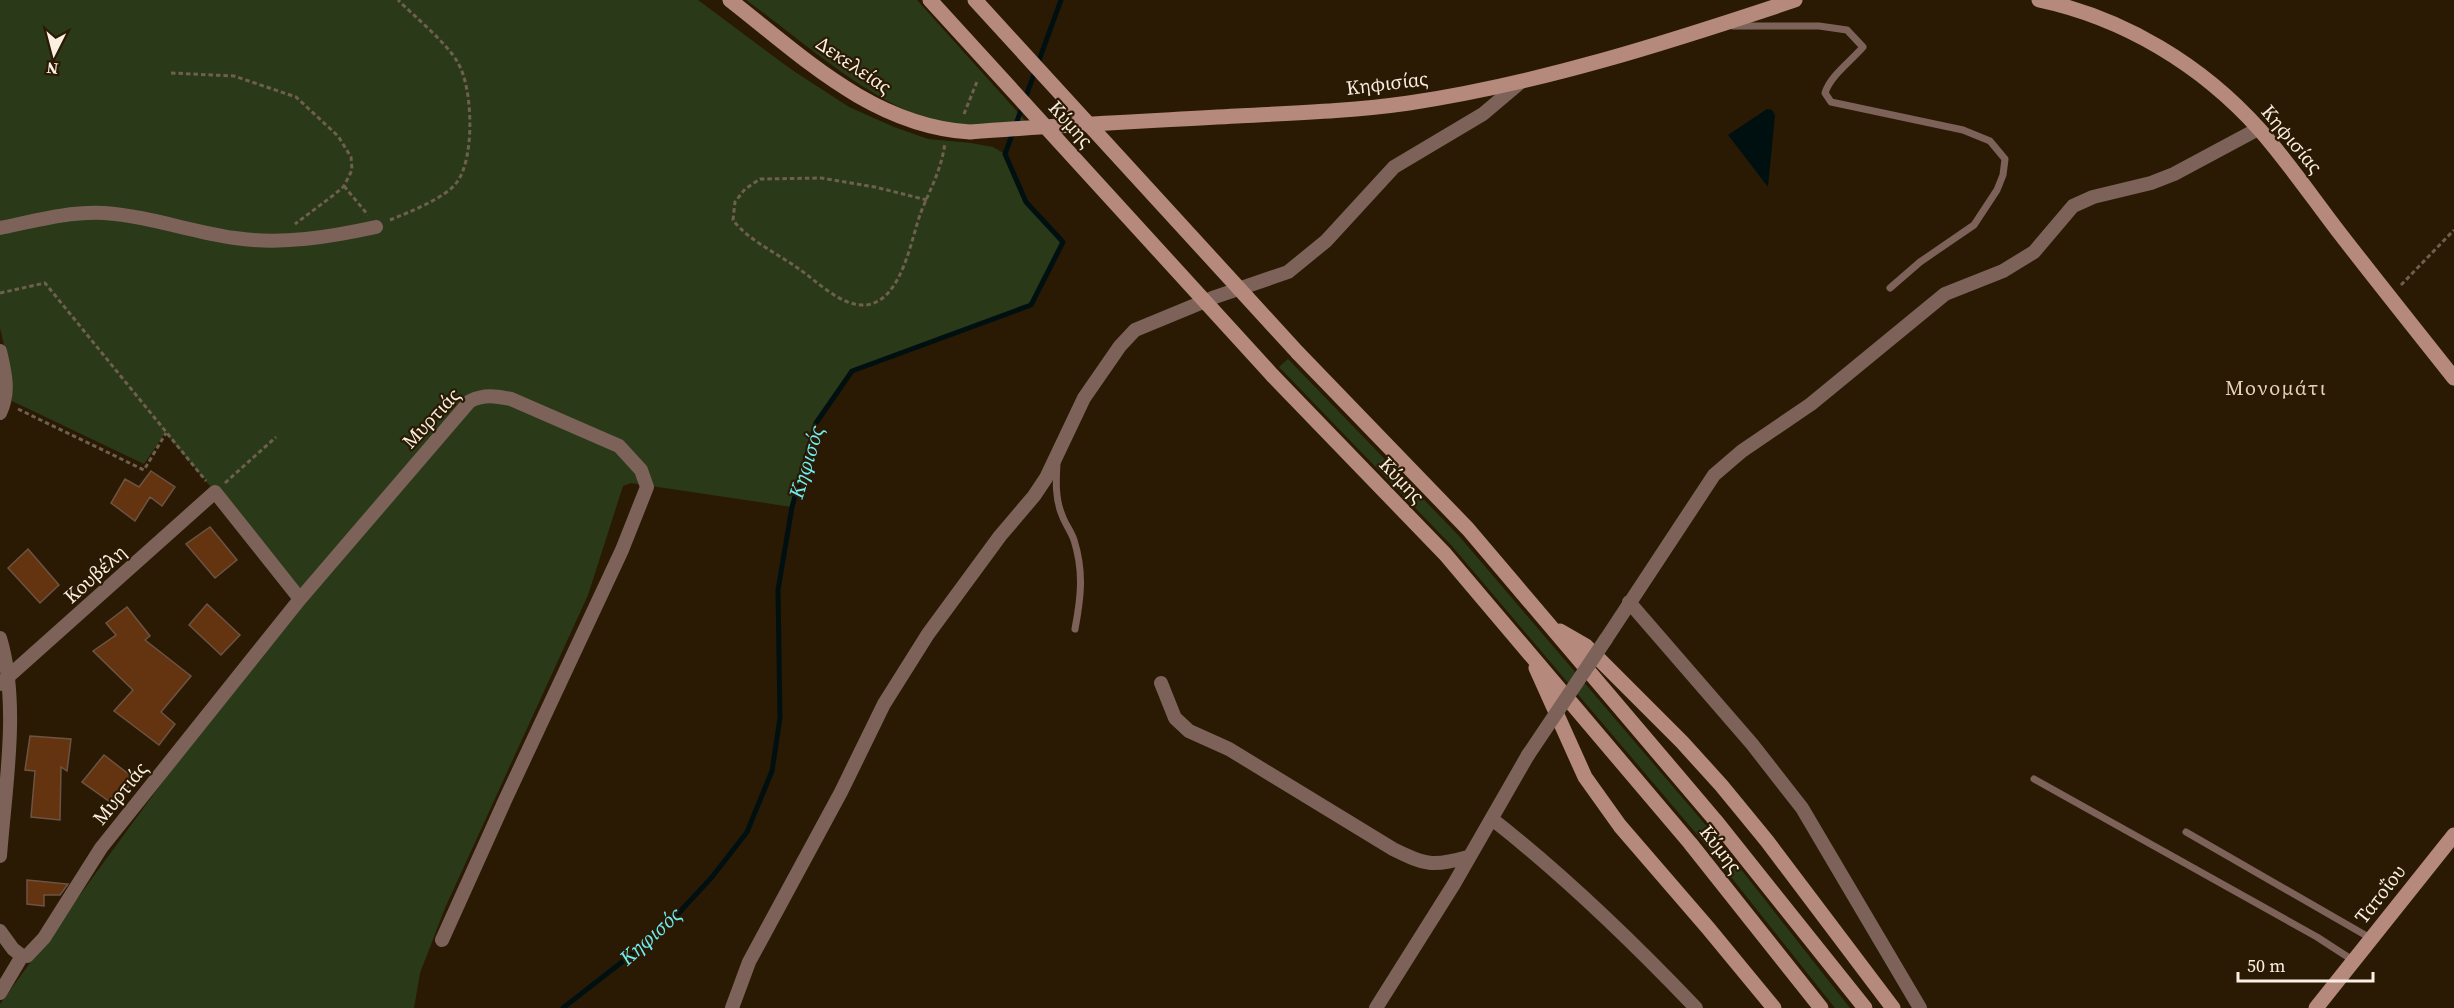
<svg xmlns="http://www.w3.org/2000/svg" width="2454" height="1008" font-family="'Source Serif 4',serif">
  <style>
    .green { fill: #2a3a19 }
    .water { fill: #001011 }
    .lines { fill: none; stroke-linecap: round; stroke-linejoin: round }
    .stream { stroke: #001011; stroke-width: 5 }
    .building { fill: #643410; stroke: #6d5343; stroke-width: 1.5 }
    .path { stroke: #6e604c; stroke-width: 3; stroke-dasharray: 4.5 3; stroke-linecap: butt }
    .lane { stroke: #7d625a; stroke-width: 7 }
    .street { stroke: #7d625a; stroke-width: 14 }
    .secondary { stroke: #b5897c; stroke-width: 15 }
    .street-bridge { stroke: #7d625a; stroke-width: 14 }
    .secondary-bridge { stroke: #b5897c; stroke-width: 15 }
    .labels { text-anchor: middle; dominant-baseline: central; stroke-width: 4.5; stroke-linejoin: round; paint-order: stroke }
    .street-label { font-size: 20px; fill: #faefe1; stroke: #2a1a04 }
    .neighbourhood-label { font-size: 21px; letter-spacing: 1.5px; fill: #e7d1b7; stroke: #2a1a04 }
    .water-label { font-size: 21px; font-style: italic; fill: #6eeff4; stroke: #2a1a04 }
  </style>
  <rect width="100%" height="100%" fill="#2a1a04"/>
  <!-- green -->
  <path class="green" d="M 0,0 L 698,0 L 792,70 L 849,107 L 894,127 L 928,139 L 971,143 L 993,147 L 1005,154 L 1026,202 L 1063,242 L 1031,305 L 852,371 L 816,423 L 792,507 L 631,483 L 623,486 L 588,595 L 445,908 L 420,973 L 414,1008 L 0,1008 L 0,1004 L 301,593 L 165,433 L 144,464 L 12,401 L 11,375 L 0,328 Z
    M 746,0 L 917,0 L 1031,127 L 1024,121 C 1006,123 987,127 969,127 C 893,125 806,43 746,0 Z
    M 1288,359 L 1459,536 L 1710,830 L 1850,1008 L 1835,1008 L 1700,838 L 1451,545 L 1279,367 Z"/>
  <!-- water -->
  <path class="water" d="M 1767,109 L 1772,110 L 1775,115 L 1768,187 L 1728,135 Z"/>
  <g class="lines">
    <!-- stream -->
    <path class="stream" d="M 563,1008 L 663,930 L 712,877 L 747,832 L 772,771 L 780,718 L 778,590 L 792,507 L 816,423 L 852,371 L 1031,305 L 1063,242 L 1026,202 L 1005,154 L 1061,0"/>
  </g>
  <!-- building -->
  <path class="building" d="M 151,471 L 175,487 L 162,506 L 150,497 L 135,521 L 111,503 L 125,479 L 139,487 Z
    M 210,527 L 237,560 L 215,578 L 186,544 Z
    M 28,549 L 59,585 L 40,603 L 8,568 Z
    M 207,604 L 240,635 L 221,655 L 189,625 Z
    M 127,607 L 150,636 L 145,640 L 191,676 L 161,712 L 175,724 L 159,745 L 114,711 L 133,690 L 93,651 L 116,635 L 106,623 Z
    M 30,736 L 71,739 L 67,771 L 61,767 L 60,820 L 31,817 L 35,771 L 25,770 Z
    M 104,755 L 135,779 L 113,804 L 82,782 Z
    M 27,880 L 68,884 L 60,895 L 44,895 L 44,906 L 27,904 Z"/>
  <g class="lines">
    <!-- path -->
    <path class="path" d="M 171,73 L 234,76 L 296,97 L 338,136 L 351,157 L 352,170 L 344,186 L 335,194 L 295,224
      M 964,114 L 978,79
      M 344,186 L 368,215
      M 927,200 L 875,187 L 821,178 L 760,179 L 745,189 L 735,202 L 733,220 C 749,241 777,253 799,269 C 817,281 841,307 866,305 C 902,301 911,239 921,212 C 931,187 941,171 945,143
      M 390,220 C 409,212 446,198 457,182 C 475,158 473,88 458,63 C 448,44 414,16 398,0
      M 2401,285 L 2454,230
      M 0,293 L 45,283 L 206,481
      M 18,409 L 144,470 L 166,433
      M 225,483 L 276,437"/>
    <!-- lane -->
    <path class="lane" d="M 1733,26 L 1819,26 L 1847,30 L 1863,47 C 1851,61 1830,76 1825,93 L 1831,102 L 1963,130 L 1990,141 L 2005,159 L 2003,175 L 1997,190 L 1974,225 L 1920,262 L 1890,288
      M 1057,463 C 1056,480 1055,499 1062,515 C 1065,524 1071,531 1074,540 C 1084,572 1081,597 1075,629
      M 2034,779 L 2317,937 L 2354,961
      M 2186,832 L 2372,939"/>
    <!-- street -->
    <path class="street" d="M 0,228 C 34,221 70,211 104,213 C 149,216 191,232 235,238 C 282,245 330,237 376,227
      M 0,351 C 5,372 10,393 0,413
      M 1629,602 L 1752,744 L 1802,808 L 1920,1008
      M 0,638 C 20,704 5,788 0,856
      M 1606,639 L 1714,475 L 1742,451 L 1811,404 L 1945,294 L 2003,271 L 2034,252 L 2073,206 L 2093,197 L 2151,183 L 2174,174 L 2258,129
      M 1161,683 L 1175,718 L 1189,731 L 1229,749 L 1393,849 C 1425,865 1433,867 1468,857
      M 0,684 L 215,492 L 300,599
      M 1492,819 C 1565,876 1632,941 1696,1008
      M 0,931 L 13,949 L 22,956 L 27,956 L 44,938 L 101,848 L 300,599 L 470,401 C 485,394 495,396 511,399 L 619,446 L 641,470 L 647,487 L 622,550 L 506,798 L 442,940
      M 0,993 L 22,956
      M 732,1008 L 749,962 L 841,792 L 884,704 L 928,634 L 1000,536 L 1034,496 L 1046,478 L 1084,398 L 1120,346 L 1135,330 L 1215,297 L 1288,272 L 1326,241 L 1394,167 L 1483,114 L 1522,81
      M 1376,1008 L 1454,884 L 1528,755"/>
    <!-- secondary -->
    <path class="secondary" d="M 730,0 C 803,57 873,126 970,132 C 1059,125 1148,121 1237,116 C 1295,113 1353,111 1409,103 C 1542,83 1669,42 1795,0
      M 2039,0 C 2124,18 2202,65 2260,130 C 2288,162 2312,197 2338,231 C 2376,280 2415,329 2454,378
      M 1298,353 L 1468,529 L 1715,820 L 1865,1008
      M 1273,376 L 1445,554 L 1690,843 L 1821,1008
      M 1560,631 L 1586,646 L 1682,742 L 1721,785 L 1767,841 L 1893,1008
      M 1536,668 L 1585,777 L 1620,826 L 1708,928 L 1774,1008
      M 2316,1008 L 2454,835"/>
    <!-- street-bridge -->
    <path class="street-bridge" d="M 1528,755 L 1606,639"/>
    <!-- secondary-bridge -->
    <path class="secondary-bridge" d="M 930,0 L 1273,376
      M 975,0 L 1298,353"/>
  </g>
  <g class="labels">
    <!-- street labels -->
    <g class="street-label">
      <text transform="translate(854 65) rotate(34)">Δεκελείας</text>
      <text transform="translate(1387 83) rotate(-7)">Κηφισίας</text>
      <text transform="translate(1071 124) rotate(48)">Κύμης</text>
      <text transform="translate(2292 139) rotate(50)">Κηφισίας</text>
      <text transform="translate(431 418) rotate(-47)">Μυρτιάς</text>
      <text transform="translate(1402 480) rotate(46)">Κύμης</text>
      <text transform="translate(95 574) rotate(-42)">Κουβέλη</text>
      <text transform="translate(120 793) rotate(-51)">Μυρτιάς</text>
      <text transform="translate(1721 849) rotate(52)">Κύμης</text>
      <text transform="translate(2380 894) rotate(-52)">Τατοΐου</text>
    </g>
    <!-- neighbourhood labels -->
    <g class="neighbourhood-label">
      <text x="2276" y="387">Μονομάτι</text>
    </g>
    <!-- water labels -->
    <g class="water-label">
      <text transform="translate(806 462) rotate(-73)">Κηφισός</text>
      <text transform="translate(650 936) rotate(-42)">Κηφισός</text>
    </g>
  </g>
  <!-- north arrow -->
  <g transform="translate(54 54) rotate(186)" stroke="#2a1a04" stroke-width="4.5" paint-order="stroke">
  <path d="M0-4.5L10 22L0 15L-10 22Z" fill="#faefe1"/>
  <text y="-9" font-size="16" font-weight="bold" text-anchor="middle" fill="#faefe1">N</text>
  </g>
  <!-- scale -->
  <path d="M2238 972v9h135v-9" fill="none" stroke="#faefe1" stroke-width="3"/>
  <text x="2247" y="972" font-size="18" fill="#faefe1" stroke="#2a1a04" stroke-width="4.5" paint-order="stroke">50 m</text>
</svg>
